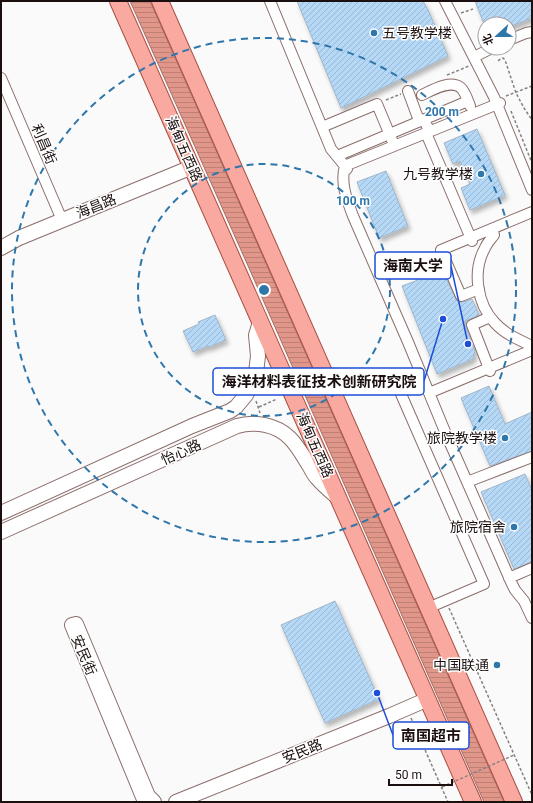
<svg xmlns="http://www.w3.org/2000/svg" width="533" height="803" font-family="Roboto,'Noto Sans SC',sans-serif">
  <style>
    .water { fill: url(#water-rules); stroke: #a66e65 }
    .building { fill: url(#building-hatch); stroke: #9fb5c8; filter: url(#shadow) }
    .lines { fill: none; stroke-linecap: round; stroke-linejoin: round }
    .street-casing { stroke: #8b6e6a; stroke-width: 12 }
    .secondary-casing { stroke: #8b6e6a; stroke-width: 16 }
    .primary-casing { stroke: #a94e43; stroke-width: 18 }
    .path { stroke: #878181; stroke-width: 1.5; stroke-dasharray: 3 2; stroke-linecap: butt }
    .street { stroke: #fff; stroke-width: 10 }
    .secondary { stroke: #fff; stroke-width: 14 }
    .primary { stroke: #f9a99f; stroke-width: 16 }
    .path-bridge { stroke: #878181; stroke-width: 1.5; stroke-dasharray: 3 2; stroke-linecap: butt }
    .ring { fill: none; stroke: #2f76aa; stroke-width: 2; stroke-dasharray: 7 5 }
    .poi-dot { fill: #2f76aa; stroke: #fff; stroke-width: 1.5 }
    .labels { text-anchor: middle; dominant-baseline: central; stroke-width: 3; stroke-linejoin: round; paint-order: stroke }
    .poi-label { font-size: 14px; fill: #1b100f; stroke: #fff; text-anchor: end }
    .street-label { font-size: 14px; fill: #1b100f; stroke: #fff }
    .centre { fill: #2f76aa; stroke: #fff; stroke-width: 2 }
    .ring-label { font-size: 12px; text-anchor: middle; font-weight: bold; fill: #2f76aa; stroke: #fff; stroke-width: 3; stroke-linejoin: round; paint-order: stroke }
    .leader { fill: none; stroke: #1d4ed8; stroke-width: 1.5 }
    .callout-dot { fill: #1d4ed8; stroke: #fff; stroke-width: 1.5 }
    .callout { fill: #fff; stroke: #1d4ed8; stroke-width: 1.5 }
    .callout-label { font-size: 15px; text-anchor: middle; font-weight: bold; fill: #1b100f }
  </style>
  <defs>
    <pattern id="water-rules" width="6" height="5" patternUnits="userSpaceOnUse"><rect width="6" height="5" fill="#e1968a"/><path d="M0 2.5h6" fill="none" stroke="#c08076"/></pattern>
    <pattern id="building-hatch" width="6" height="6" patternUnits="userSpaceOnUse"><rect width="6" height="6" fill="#b5d8f7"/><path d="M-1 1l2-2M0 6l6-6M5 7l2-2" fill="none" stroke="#9bb8d3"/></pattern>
    <filter id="shadow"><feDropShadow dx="2.5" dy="4" stdDeviation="2" flood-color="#0004"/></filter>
  </defs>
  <rect width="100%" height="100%" fill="#fafafa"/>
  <!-- water -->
  <path class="water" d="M 130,1 L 150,1 L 504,802 L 484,802 L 249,268 Z"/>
  <!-- building -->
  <path class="building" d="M 297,1 L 423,1 L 428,10 L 448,56 L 341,108 Z
    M 475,1 L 532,1 L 532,18 L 509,27 L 509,24 L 484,24 Z
    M 477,129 L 505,195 L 470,210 L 461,188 L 470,184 L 460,161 L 453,164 L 444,143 Z
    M 386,171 L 408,226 L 379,238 L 357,182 Z
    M 430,264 L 444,274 L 457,301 L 460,302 L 463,302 L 472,299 L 479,315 L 464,322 L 475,351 L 473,359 L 437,374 L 402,286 L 418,280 L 414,270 Z
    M 215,315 L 226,340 L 209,347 L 208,346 L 193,352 L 183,331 L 199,324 L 198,322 Z
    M 489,386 L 505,424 L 532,412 L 532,451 L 490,466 L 461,398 Z
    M 525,474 L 532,490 L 532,562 L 514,569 L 481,492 Z
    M 335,601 L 379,699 L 325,723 L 281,625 Z"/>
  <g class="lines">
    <!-- street casing -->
    <g class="street-casing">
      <path id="street" d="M 270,1 L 331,149 L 345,166 L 347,169
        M 445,1 L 494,97 L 532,190
        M 509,40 L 526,33 L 532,32
        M 474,57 L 492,48
        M 1,78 L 62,220
        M 408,91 L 418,118 L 424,120 L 428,128 L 426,133 L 472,241
        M 422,95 C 432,90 453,78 462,89 C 466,94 468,101 470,106
        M 500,103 L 347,165 L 345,166 C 340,183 347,200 353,216 L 408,342 L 446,434 L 512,584 L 515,590 L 524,601 L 532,618
        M 322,127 L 377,104 L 392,140
        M 337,156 L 468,101
        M 492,229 L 494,235 C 491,239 487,243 485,248 C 472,271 477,304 495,323 C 505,334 519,340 532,346
        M 479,289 L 461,296 L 441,250 L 532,212
        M 490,317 L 472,325 L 490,371
        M 394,378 L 484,584 L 428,608
        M 429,393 L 532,350
        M 467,482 L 532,457
        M 509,578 L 532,568"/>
    </g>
    <!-- secondary casing -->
    <g class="secondary-casing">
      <path id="secondary" d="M 1,248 L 19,238 L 192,167
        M 1,513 L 192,426 L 230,411 L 236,407 L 246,395 L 253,381 L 256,373 L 258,356 L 256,335 L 260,322
        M 1,532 L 237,426 C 247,423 255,423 265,425 C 290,430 298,448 310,467 C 312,471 314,475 317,478 C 323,485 330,491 337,497
        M 148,802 L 143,797 L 72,625 L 76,624 L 148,796 L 154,802
        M 176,802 L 389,716 L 428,699"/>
    </g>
    <!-- primary casing -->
    <g class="primary-casing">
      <path id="primary" d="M 118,1 L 473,802
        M 160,1 L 514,802"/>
    </g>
    <!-- path -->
    <path class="path" d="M 461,13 L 473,9
      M 498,61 L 499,60 L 503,58 L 505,60 L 516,93 L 524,108 L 532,120
      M 447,75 L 469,66
      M 506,96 L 532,86
      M 386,100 L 401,94
      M 511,111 L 532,163
      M 256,401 L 260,413
      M 259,407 L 277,399
      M 449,608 L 532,795
      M 411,718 L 448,802"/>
    <!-- street -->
    <use href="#street" class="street"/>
    <!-- secondary -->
    <use href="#secondary" class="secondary"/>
    <!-- primary -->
    <use href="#primary" class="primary"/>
    <!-- path-bridge -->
    <path class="path-bridge" d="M 442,787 L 514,755"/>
  </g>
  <!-- distance rings -->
  <g class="ring">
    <circle cx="264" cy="290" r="126"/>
    <circle cx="264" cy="290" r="252"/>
  </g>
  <!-- markers -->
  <g class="poi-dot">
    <circle cx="374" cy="33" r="4"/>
    <circle cx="481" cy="174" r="4"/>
    <circle cx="505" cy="438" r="4"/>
    <circle cx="514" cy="527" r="4"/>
    <circle cx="497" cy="665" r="4"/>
  </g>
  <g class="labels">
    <!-- poi labels -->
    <g class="poi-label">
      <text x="382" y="33" text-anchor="start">五号教学楼</text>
      <text x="473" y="174">九号教学楼</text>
      <text x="497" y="438">旅院教学楼</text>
      <text x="506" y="527">旅院宿舍</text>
      <text x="489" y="665">中国联通</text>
    </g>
    <!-- street labels -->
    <g class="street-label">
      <text transform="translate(44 144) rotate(67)">利昌街</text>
      <text transform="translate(184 149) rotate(66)">海甸五西路</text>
      <text transform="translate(96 206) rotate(-22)">海昌路</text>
      <text transform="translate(315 445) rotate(66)">海甸五西路</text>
      <text transform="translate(181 452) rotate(-24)">怡心路</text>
      <text transform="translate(84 655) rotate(67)">安民街</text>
      <text transform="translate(302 751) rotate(-22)">安民路</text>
    </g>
  </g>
  <circle cx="264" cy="290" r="6" class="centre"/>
  <g class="ring-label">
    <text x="442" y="116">200 m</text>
    <text x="353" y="205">100 m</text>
  </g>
  <!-- callouts -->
  <path class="leader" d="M468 344L451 266M443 319L424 381M377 693L393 735"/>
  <g class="callout-dot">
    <circle cx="468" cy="344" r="4"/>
    <circle cx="443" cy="319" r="4"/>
    <circle cx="377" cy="693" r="4"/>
  </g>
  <g class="callout">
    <rect x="375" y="252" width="76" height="27" rx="4"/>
    <rect x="213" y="368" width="211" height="27" rx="4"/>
    <rect x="393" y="722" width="76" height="27" rx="4"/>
  </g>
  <g class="callout-label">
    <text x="413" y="271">海南大学</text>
    <text x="319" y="387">海洋材料表征技术创新研究院</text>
    <text x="431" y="741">南国超市</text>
  </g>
  <!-- border -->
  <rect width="533" height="803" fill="none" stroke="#1b100f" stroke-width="4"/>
  <!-- north arrow -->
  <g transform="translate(497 36) rotate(248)"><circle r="19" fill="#ffffff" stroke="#a49f9f"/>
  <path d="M0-3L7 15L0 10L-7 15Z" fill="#2f76aa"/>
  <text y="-6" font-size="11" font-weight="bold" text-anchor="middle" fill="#1b100f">北</text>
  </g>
  <!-- scale -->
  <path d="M389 779v6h63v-6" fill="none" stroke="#1b100f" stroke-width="2"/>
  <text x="395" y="779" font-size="12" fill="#1b100f" stroke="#ffffff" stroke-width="3" paint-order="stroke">50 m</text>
</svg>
